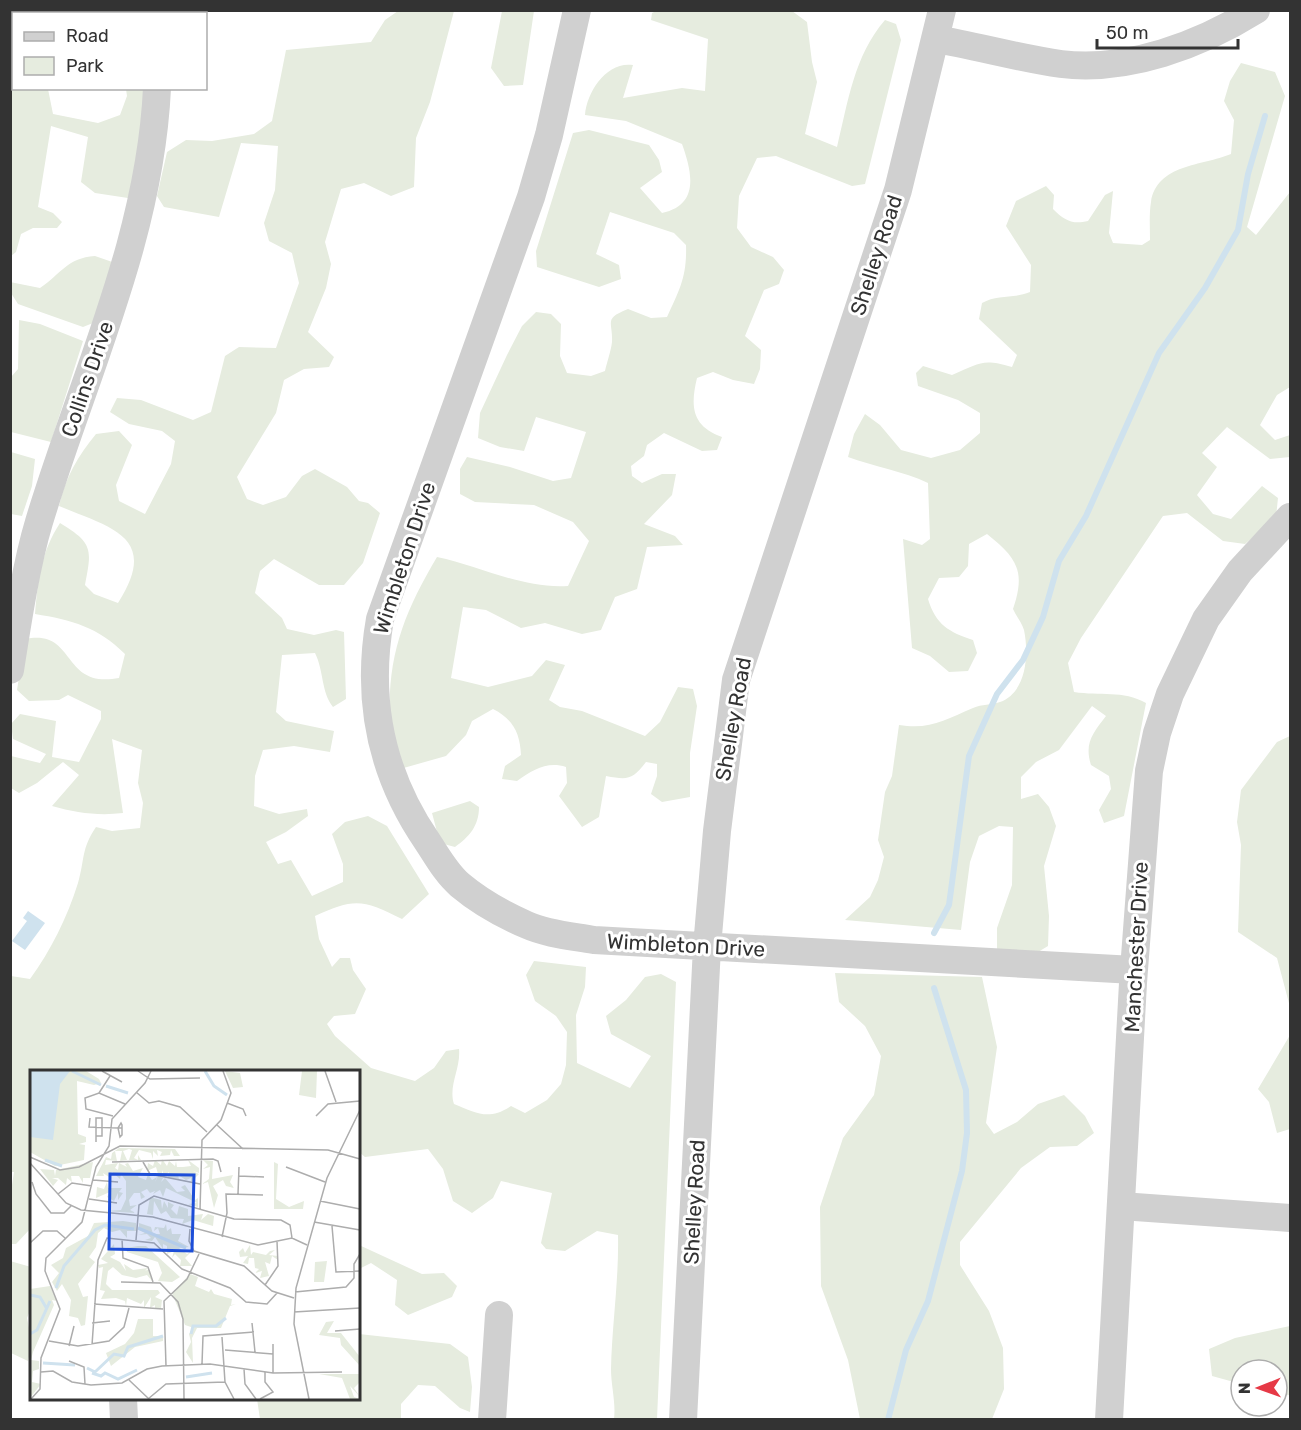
<svg xmlns="http://www.w3.org/2000/svg" width="1301" height="1430" font-family="Rubik,sans-serif">
  <style>
    .green { fill: #e6ecdf }
    .water { fill: #cfe2ee }
    .lines { fill: none; stroke-linecap: round; stroke-linejoin: round }
    .stream { stroke: #cfe2ee; stroke-width: 6 }
    .minor { stroke: #d0d0d0; stroke-width: 28 }
    .labels { text-anchor: middle; dominant-baseline: central; stroke-width: 6; stroke-linejoin: round; paint-order: stroke }
    .street-label { font-size: 21px; fill: #333; stroke: #fff }
    .inset-river { fill: none; stroke: #cfe2ee; stroke-width: 3 }
    .inset-road { fill: none; stroke: #adadad; stroke-width: 1.5 }
    .view { fill: #1d4ed8; fill-opacity: 0.15; stroke: #1d4ed8; stroke-width: 3 }
    .inset-edge { fill: none; stroke: #333; stroke-width: 3 }
  </style>
  <rect width="100%" height="100%" fill="#fff"/>
  <!-- green -->
  <path class="green" d="M 11,11 L 28,11 L 34,13 L 14,14 L 14,88 L 48,89 L 53,114 L 98,123 L 120,115 L 127,96 L 126,89 L 147,89 L 135,175 L 128,198 L 95,193 L 81,182 L 88,137 L 51,126 L 38,207 L 53,213 L 62,222 L 57,228 L 33,228 L 21,234 L 16,252 L 11,256 Z
    M 398,11 L 454,11 L 430,102 L 416,138 L 414,187 L 391,196 L 364,183 L 341,189 L 325,242 L 331,264 L 326,288 L 308,332 L 334,357 L 329,367 L 304,369 L 284,380 L 276,413 L 237,477 L 247,499 L 263,505 L 286,497 L 302,476 L 315,469 L 347,487 L 359,501 L 368,503 L 380,513 L 363,563 L 344,585 L 319,585 L 274,559 L 260,571 L 255,593 L 282,618 L 287,629 L 314,635 L 336,630 L 344,632 L 346,699 L 333,707 C 321,692 324,671 315,653 L 282,655 L 276,712 L 286,721 L 334,731 L 330,752 L 294,746 L 263,750 L 255,776 L 254,806 L 279,814 L 307,809 L 308,816 L 286,832 L 266,842 L 278,864 L 291,860 L 312,896 L 343,882 L 343,864 L 332,834 L 345,822 L 368,816 L 387,826 L 429,894 L 402,919 C 364,900 355,897 315,916 L 319,939 L 332,967 L 340,958 L 350,958 L 353,970 L 366,989 L 355,1014 L 334,1016 L 327,1024 L 335,1036 L 371,1068 L 415,1081 L 434,1068 L 446,1051 L 459,1049 C 461,1068 448,1086 454,1104 C 477,1113 488,1121 511,1106 L 525,1113 L 547,1100 L 561,1084 L 566,1065 L 567,1032 L 556,1016 L 535,1001 L 526,975 L 534,961 L 586,967 L 585,987 L 576,1015 L 577,1063 L 630,1088 L 651,1056 L 611,1034 L 606,1016 L 626,1000 L 645,977 L 661,974 L 676,982 L 657,1419 L 614,1419 C 616,1402 611,1386 611,1369 C 612,1324 619,1280 618,1235 L 597,1231 L 565,1251 L 546,1249 L 541,1243 L 552,1193 L 501,1181 L 493,1198 L 472,1213 L 453,1201 L 443,1169 L 428,1149 L 365,1157 L 359,1152 L 358,1072 L 32,1072 L 31,1228 L 16,1244 L 11,1244 L 10,1198 L 14,1172 L 10,1172 L 11,976 L 30,979 C 51,950 67,918 78,883 C 85,859 81,849 96,827 L 112,831 L 140,828 L 143,803 L 138,783 L 142,750 L 112,739 L 123,813 C 99,816 76,813 52,806 L 79,775 L 63,762 L 37,783 L 19,793 L 11,788 L 11,756 L 40,763 L 46,754 L 13,739 L 11,724 L 20,714 L 56,721 L 52,757 L 79,762 L 101,719 L 101,711 L 68,695 L 59,700 L 29,701 L 17,690 L 25,639 C 77,628 60,689 119,678 L 125,654 C 98,627 72,620 35,614 C 38,580 41,552 60,523 C 93,543 92,549 85,585 L 94,594 L 118,603 C 160,537 112,528 59,506 C 65,478 78,456 96,434 L 119,431 L 132,445 L 116,485 L 119,501 L 145,514 L 171,464 L 175,441 L 162,431 L 129,424 L 110,412 L 117,398 L 141,400 L 193,420 L 211,412 L 225,356 L 239,347 L 276,348 L 299,283 L 292,253 L 269,241 L 264,223 L 275,190 L 278,146 L 241,143 L 219,217 L 164,207 L 157,196 L 167,152 L 186,140 L 212,141 L 254,134 L 272,121 L 286,50 L 371,42 L 385,20 Z
    M 502,11 L 534,11 L 523,85 L 504,86 L 491,68 Z
    M 656,11 L 792,11 L 807,22 L 812,62 L 817,82 L 805,134 L 837,147 C 848,102 854,56 885,20 L 896,24 L 901,40 L 865,184 L 852,186 L 776,156 L 757,158 L 739,196 L 737,228 L 751,247 L 773,257 L 784,270 L 779,284 L 764,290 L 745,336 L 761,350 L 760,369 L 754,384 L 733,380 L 713,372 L 697,378 C 690,407 692,426 722,437 L 717,450 L 702,451 L 664,433 L 647,445 L 644,456 L 631,466 L 632,476 L 642,483 L 662,474 L 676,474 L 672,495 L 644,524 L 675,536 L 683,545 L 647,547 L 637,589 L 615,597 L 601,630 L 582,634 L 545,623 L 521,628 L 486,610 L 463,607 L 451,678 L 488,687 L 532,676 L 546,660 L 565,665 L 549,700 L 560,707 L 582,711 L 645,736 L 660,722 L 678,687 L 693,689 L 697,706 L 690,753 L 690,797 L 662,802 L 651,794 L 657,776 L 657,764 L 646,762 C 632,780 628,780 606,776 L 599,817 L 582,827 L 559,796 L 567,783 L 566,767 C 547,761 533,770 517,781 L 502,779 L 505,766 L 521,755 C 520,733 513,719 493,709 L 472,721 L 466,735 L 446,756 L 400,769 C 397,753 390,735 390,719 C 387,655 405,611 437,557 C 480,566 523,589 568,586 L 589,541 L 573,522 L 534,505 L 475,502 L 460,494 L 460,469 L 467,457 L 510,467 L 553,481 L 571,478 L 586,432 L 536,417 L 524,451 L 500,447 L 478,438 L 480,413 L 507,355 L 522,326 L 536,312 L 551,314 L 561,324 L 560,356 L 567,373 L 591,376 L 605,371 C 607,362 611,351 612,342 C 613,321 603,319 628,309 L 651,318 L 667,317 C 680,289 687,276 686,245 L 674,233 L 610,212 L 596,254 L 619,265 L 621,279 L 599,287 L 537,267 L 536,251 L 573,133 L 589,130 L 649,145 L 659,160 L 662,172 L 640,188 L 662,213 C 700,205 692,172 682,144 L 626,121 L 585,115 C 587,91 607,61 633,65 L 623,98 L 682,88 L 705,91 L 708,39 L 651,20 L 652,13 Z
    M 1241,63 L 1275,72 L 1285,96 L 1247,227 L 1256,235 L 1290,192 L 1290,387 L 1277,395 L 1260,425 L 1275,440 L 1290,435 L 1290,457 L 1270,459 L 1227,427 L 1202,453 L 1217,467 L 1197,495 L 1213,514 L 1231,519 L 1262,486 L 1278,498 L 1276,517 L 1245,544 L 1223,541 L 1187,513 L 1163,516 L 1081,638 L 1068,663 L 1074,692 C 1100,696 1123,690 1146,703 L 1124,816 L 1104,823 L 1099,810 L 1111,789 L 1109,776 L 1091,765 C 1084,743 1093,733 1106,716 L 1092,706 L 1059,750 L 1036,762 L 1021,777 L 1021,799 L 1038,794 L 1049,807 L 1056,826 L 1044,866 L 1049,916 L 1048,946 L 1038,952 L 997,951 L 997,928 L 1012,885 L 1013,827 L 999,826 L 979,836 L 970,862 L 961,930 L 845,920 L 870,897 L 878,880 L 884,857 L 878,840 L 885,792 L 892,776 L 899,725 C 930,730 945,720 973,708 C 982,704 991,705 1000,702 C 1027,692 1029,654 1024,630 C 1022,623 1016,616 1013,609 C 1026,571 1017,558 987,534 L 969,544 L 968,566 L 959,577 L 939,578 L 928,599 C 936,625 949,632 973,640 L 977,653 L 968,671 L 949,672 L 930,656 L 912,648 L 903,539 L 922,545 L 930,539 L 928,483 C 903,471 875,467 848,457 L 854,434 L 865,414 L 880,425 L 901,450 L 931,458 L 960,450 L 980,433 L 980,413 L 958,400 L 918,386 L 916,373 L 923,366 L 952,375 C 980,363 982,358 1012,367 L 1017,355 L 979,319 L 982,303 C 997,294 1014,299 1030,292 L 1031,265 L 1006,226 L 1016,201 L 1046,186 L 1054,195 L 1053,209 C 1064,220 1072,225 1088,221 L 1105,195 L 1113,191 L 1109,233 L 1113,243 L 1142,245 L 1150,240 C 1150,228 1149,214 1151,202 C 1157,164 1202,166 1231,154 L 1234,120 L 1224,101 L 1230,81 Z
    M 95,256 L 118,264 L 98,321 L 83,327 L 18,304 L 11,293 L 10,282 L 40,288 C 62,273 67,258 95,256 Z
    M 19,320 L 40,324 L 83,341 L 51,442 L 11,432 L 11,377 L 18,369 Z
    M 11,452 L 35,459 L 32,486 L 22,516 L 11,514 Z
    M 1290,736 L 1290,1007 L 1277,958 L 1238,932 L 1241,845 L 1237,822 L 1241,790 L 1277,742 Z
    M 470,801 L 479,807 C 479,826 469,837 455,847 L 440,843 L 432,813 Z
    M 835,973 L 982,977 L 997,1047 L 986,1123 L 994,1134 L 1017,1122 L 1038,1104 L 1064,1095 L 1085,1116 L 1094,1133 L 1077,1146 L 1050,1147 L 1021,1168 L 960,1242 L 960,1265 L 989,1311 L 1003,1348 L 1004,1389 L 992,1419 L 860,1419 L 848,1360 L 821,1286 L 820,1207 L 843,1138 L 874,1095 L 881,1056 L 865,1026 L 839,1002 Z
    M 1290,1035 L 1290,1129 L 1277,1133 L 1269,1102 L 1258,1089 Z
    M 359,1245 L 422,1274 L 444,1273 L 457,1286 L 452,1297 L 408,1315 L 395,1305 L 397,1280 L 371,1263 L 359,1269 Z
    M 10,1261 L 31,1267 L 31,1308 L 27,1318 L 32,1343 L 28,1361 L 11,1353 Z
    M 1290,1326 L 1290,1395 L 1277,1396 L 1277,1370 L 1241,1370 L 1241,1384 L 1212,1376 L 1209,1349 L 1235,1338 Z
    M 359,1334 L 450,1344 L 468,1357 L 472,1387 L 470,1412 L 460,1408 L 435,1386 L 418,1385 L 401,1404 L 401,1419 L 260,1419 L 257,1399 L 358,1398 Z"/>
  <!-- water -->
  <path class="water" d="M 28,911 L 45,923 L 25,950 L 12,941 L 27,921 L 23,918 Z"/>
  <g class="lines">
    <!-- stream -->
    <path class="stream" d="M 934,933 L 949,905 L 969,756 L 997,694 L 1023,660 L 1043,617 L 1059,561 L 1086,516 L 1159,353 L 1205,288 L 1238,230 L 1248,174 L 1265,116
      M 888,1420 L 906,1350 L 928,1301 L 962,1171 L 967,1133 L 966,1090 L 934,988"/>
    <!-- minor -->
    <path class="minor" d="M 159,10 L 159,14
      M 577,10 L 549,135 L 531,197 L 380,619 C 366,699 381,774 427,841 C 437,856 446,873 460,885 C 479,901 504,915 527,925 C 547,934 572,936 594,940 L 1134,970
      M 935,39 C 977,46 1018,58 1061,64 C 1128,72 1200,45 1256,10
      M 10,670 C 17,625 26,565 39,522 C 82,379 150,240 157,88
      M 1121,1206 L 1290,1218
      M 123,1398 L 124,1420
      M 492,1420 L 499,1315
      M 683,1420 L 707,947 L 717,831 L 736,680 L 898,190 L 942,10
      M 1109,1420 L 1133,983 L 1149,771 L 1157,733 L 1170,694 L 1206,619 L 1240,571 L 1290,517"/>
  </g>
  <g class="labels">
    <!-- street labels -->
    <g class="street-label">
      <text transform="translate(876 255) rotate(-72)">Shelley Road</text>
      <text transform="translate(87 379) rotate(-71)">Collins Drive</text>
      <text transform="translate(404 558) rotate(-72)">Wimbleton Drive</text>
      <text transform="translate(733 719) rotate(-80)">Shelley Road</text>
      <text transform="translate(686 945) rotate(3)">Wimbleton Drive</text>
      <text transform="translate(1136 947) rotate(-87)">Manchester Drive</text>
      <text transform="translate(694 1202) rotate(-87)">Shelley Road</text>
    </g>
  </g>
  <!-- overview -->
  <g transform="translate(30 1070)">
    <rect width="330" height="330" fill="#fff"/>
    <path d="M 0,1 L 56,1 L 69,9 L 71,13 L 64,15 L 47,11 L 48,64 L 56,67 L 56,72 L 49,74 L 55,75 L 54,90 L 25,96 L 0,82 ZM 195,1 L 210,3 L 213,17 L 203,18 ZM 272,1 L 287,1 L 286,28 L 269,25 ZM 89,78 L 145,79 L 150,86 L 144,86 L 141,80 L 140,85 L 130,86 L 132,82 L 127,80 L 128,86 L 123,81 L 123,89 L 121,83 L 109,80 L 104,88 L 108,90 L 108,85 L 111,90 L 99,90 L 102,80 L 99,79 L 93,81 L 97,90 L 90,91 L 92,81 L 85,81 L 87,91 L 76,90 L 75,95 L 88,93 L 85,98 L 88,100 L 89,93 L 97,97 L 95,94 L 98,93 L 103,101 L 113,98 L 108,107 L 116,110 L 118,104 L 122,110 L 127,107 L 125,112 L 128,106 L 133,108 L 131,112 L 135,108 L 147,122 L 155,121 L 151,117 L 155,115 L 165,130 L 168,128 L 168,137 L 158,134 L 167,133 L 136,118 L 133,127 L 130,120 L 123,124 L 125,121 L 120,123 L 117,119 L 111,122 L 115,127 L 111,129 L 110,123 L 104,123 L 99,130 L 100,136 L 107,135 L 100,140 L 106,143 L 75,141 L 91,140 L 96,129 L 96,111 L 91,104 L 90,109 L 82,102 L 79,107 L 73,103 L 74,106 L 66,106 L 76,87 L 81,89 L 82,83 ZM 132,89 L 137,96 L 139,91 L 145,96 L 146,91 L 147,97 L 153,97 L 161,96 L 158,90 L 169,98 L 169,103 L 163,101 L 169,104 L 161,112 L 161,108 L 156,110 L 148,105 L 149,109 L 138,107 L 139,102 L 134,106 L 132,100 L 132,105 L 128,104 L 126,97 L 117,101 L 118,93 L 123,96 L 125,90 L 131,95 ZM 173,90 L 183,91 L 182,109 L 203,105 L 200,112 L 204,118 L 196,116 L 193,110 L 183,116 L 188,125 L 184,138 L 178,112 L 172,114 L 179,109 L 180,97 L 173,99 L 178,95 ZM 63,92 L 60,108 L 53,108 L 53,113 L 49,106 L 41,106 L 42,112 L 37,108 L 36,115 L 28,108 L 22,108 L 28,110 L 23,116 L 10,99 L 24,100 L 25,106 L 26,100 ZM 244,92 L 248,94 L 246,129 L 259,137 L 274,131 L 273,139 L 244,139 ZM 77,112 L 78,118 L 92,118 L 89,122 L 93,123 L 88,130 L 88,123 L 84,131 L 77,127 L 80,122 L 66,128 L 67,117 L 74,119 ZM 120,127 L 131,130 L 132,139 L 134,131 L 138,138 L 138,132 L 144,135 L 141,139 L 147,145 L 149,136 L 158,139 L 158,146 L 173,144 L 171,150 L 178,144 L 184,146 L 183,156 L 163,150 L 152,154 L 154,149 L 141,148 L 136,141 L 131,144 L 124,131 L 123,145 L 117,144 ZM 93,151 L 106,153 L 106,161 L 97,161 L 97,168 L 90,160 L 82,162 L 74,158 L 68,163 L 66,177 L 59,187 L 65,192 L 48,214 L 53,227 L 58,226 L 55,255 L 51,256 L 48,248 L 39,246 L 41,230 L 32,214 L 27,221 L 22,212 L 29,203 L 21,195 L 33,188 L 36,178 L 58,166 L 64,153 ZM 109,153 L 121,157 L 123,164 L 130,164 L 128,158 L 124,161 L 125,157 L 134,158 L 136,154 L 137,161 L 141,158 L 142,164 L 151,164 L 148,171 L 159,177 L 149,178 L 157,184 L 162,181 L 155,188 L 162,196 L 150,196 L 151,190 L 145,184 L 142,188 L 144,181 L 137,184 L 137,176 L 133,174 L 133,179 L 125,167 L 122,171 L 115,170 L 121,168 L 117,164 L 108,165 L 115,163 L 109,160 ZM 84,174 L 85,184 L 80,187 L 90,192 L 96,201 L 94,194 L 103,200 L 118,198 L 115,201 L 119,199 L 122,211 L 117,205 L 106,208 L 92,205 L 83,197 L 78,201 L 76,214 L 82,220 L 128,220 L 130,223 L 125,227 L 132,230 L 131,238 L 125,238 L 125,235 L 120,238 L 121,227 L 114,238 L 114,230 L 111,234 L 97,228 L 96,236 L 95,231 L 86,228 L 71,229 L 75,221 L 70,220 L 73,197 L 69,198 L 68,195 L 78,193 L 71,189 ZM 220,175 L 221,185 L 223,182 L 236,185 L 240,181 L 245,180 L 239,185 L 248,186 L 248,190 L 242,186 L 240,194 L 235,192 L 239,206 L 230,208 L 232,201 L 225,203 L 229,199 L 225,198 L 224,188 L 219,188 L 218,194 L 213,193 L 218,186 L 210,187 L 209,182 L 213,178 L 215,183 ZM 108,176 L 116,176 L 150,207 L 142,212 L 128,211 L 132,203 L 128,192 L 97,182 L 96,178 ZM 297,191 L 294,212 L 284,212 L 285,192 ZM 160,204 L 168,207 L 165,216 L 179,222 L 181,219 L 184,224 L 202,229 L 201,235 L 206,234 L 200,236 L 191,258 L 167,258 L 162,268 L 163,293 L 156,282 L 161,272 L 159,264 L 164,258 L 155,255 L 142,223 ZM 20,216 L 27,231 L 22,230 L 24,235 L 3,282 L 1,290 L 9,291 L 9,299 L 3,301 L 2,312 L 11,314 L 0,328 L 0,219 ZM 108,249 L 123,249 L 123,266 L 133,266 L 133,271 L 105,277 L 81,296 L 76,283 L 95,274 L 104,263 ZM 304,251 L 297,263 L 311,263 L 330,287 L 330,296 L 311,275 L 310,268 L 289,265 L 296,252 ZM 289,304 L 330,304 L 330,312 L 324,318 L 330,327 L 320,316 L 324,327 L 330,329 L 320,329 L 312,308 Z" fill="#e6ecdf"/>
    <path d="M 0,1 L 40,1 L 30,14 L 23,70 L 0,67 Z" fill="#cfe2ee"/>
    <path class="inset-river" d="M 42,1 L 71,15M 175,1 L 184,16 L 197,25M 76,16 L 98,23M 15,90 L 32,96M 108,158 L 156,178M 26,218 L 34,196 L 65,160 L 75,155 L 104,159M 0,225 L 10,227 L 17,239M 0,264 L 7,260 L 20,231M 161,264 L 163,256 L 186,256 L 196,248M 13,293 L 45,295M 57,298 L 65,302 L 84,284 L 94,286 L 98,277 L 133,266M 62,303 L 71,306 L 75,303 L 88,309 L 107,300M 156,307 L 182,303"/>
    <path class="inset-road" d="M 72,1 L 92,12M 108,1 L 120,9 L 170,8M 295,1 L 306,32M 106,22 L 119,33 L 129,31 L 150,37 L 177,62M 69,23 L 80,6M 197,33 L 213,39 L 216,46M 83,46 L 56,39 L 55,28 L 69,23 L 95,34M 286,46 L 298,34 L 330,31M 60,48 L 59,57 L 88,58 L 91,53 L 92,55 L 92,65 L 90,67 L 88,58 L 92,58M 187,55 L 213,79M 66,72 L 66,48 L 72,48 L 72,66 L 66,66M 0,87 L 30,100 L 49,97 L 90,76 L 298,80 L 330,89M 82,92 L 183,89 L 188,91 L 191,102M 113,92 L 120,104 L 170,114M 0,93 L 36,133 L 51,140 L 123,147 L 228,175 L 262,168 L 277,175M 256,97 L 295,112M 209,106 L 234,107M 63,110 L 88,112M 2,112 L 6,124 L 21,143 L 34,143 L 41,136M 28,124 L 42,113 L 62,116M 208,124 L 209,97M 59,129 L 87,133M 290,131 L 330,139M 170,140 L 172,70 L 191,50 L 201,23 L 193,1M 284,152 L 330,160M 302,156 L 306,202 L 330,201M 160,159 L 159,171 L 164,181 L 214,196 L 242,221 L 264,228M 192,167 L 197,143 L 196,124 L 233,125M 92,169 L 93,188 L 118,197 L 123,212M 106,170 L 109,135 L 124,126 L 204,149 L 251,150 L 260,155 L 262,168M 0,173 L 13,161 L 27,161 L 35,168M 91,212 L 130,213 L 148,232 L 153,249 L 154,329M 235,215 L 248,196 L 247,171M 265,222 L 316,217 L 324,208 L 324,194 L 330,184M 64,234 L 133,239M 264,242 L 330,238M 62,253 L 80,251M 222,253 L 225,282M 305,261 L 330,259M 192,267 L 195,312 L 204,329M 19,271 L 48,276 L 79,271 L 94,257 L 99,238M 243,274 L 243,303M 62,275 L 68,190 L 77,168 L 124,173 L 152,199 L 200,218 L 216,232 L 237,234 L 247,223M 39,276 L 44,256M 195,280 L 243,284M 39,291 L 54,297 L 55,314M 172,294 L 173,266 L 224,262M 136,296 L 134,231 L 157,209 L 169,184M 214,299 L 215,314 L 226,329M 11,302 L 23,301 L 42,312 L 61,315 L 92,313 L 117,299 L 132,296 L 180,294 L 243,303 L 312,302M 99,310 L 119,329M 1,329 L 10,319 L 11,288 L 30,239 L 15,201 L 16,188 L 52,152 L 66,97 L 79,76 L 82,49 L 115,13 L 121,1M 118,329 L 136,314 L 195,312M 230,329 L 243,322 L 235,312 L 235,302M 279,329 L 264,254 L 266,218 L 297,108 L 330,40"/>
    <path class="view" d="M 80,104 L 164,105 L 162,181 L 79,179 Z"/>
    <rect width="330" height="330" class="inset-edge"/>
  </g>
  <!-- border -->
  <rect width="1301" height="1430" fill="none" stroke="#333333" stroke-width="24"/>
  <!-- legend -->
  <rect x="12" y="12" width="195" height="78" fill="#ffffff" stroke="#adadad" stroke-width="1.5"/>
  <rect x="24" y="32" width="30" height="9" fill="#d0d0d0" stroke="#adadad" stroke-width="1.5"/>
  <text x="66" y="42" font-size="18" fill="#333333">Road</text>
  <rect x="24" y="57" width="30" height="18" fill="#e6ecdf" stroke="#adadad" stroke-width="1.5"/>
  <text x="66" y="72" font-size="18" fill="#333333">Park</text>
  <!-- north arrow -->
  <g transform="translate(1259 1388) rotate(269)"><circle r="28" fill="#ffffff" stroke="#adadad" stroke-width="1.5"/>
  <path d="M0-4.5L10 22L0 15L-10 22Z" fill="#e63946"/>
  <text y="-9" font-size="16" font-weight="bold" text-anchor="middle" fill="#333333">N</text>
  </g>
  <!-- scale -->
  <path d="M1097 39v9h141v-9" fill="none" stroke="#333333" stroke-width="3"/>
  <text x="1106" y="39" font-size="18" fill="#333333" stroke="#ffffff" stroke-width="4.5" paint-order="stroke">50 m</text>
</svg>
